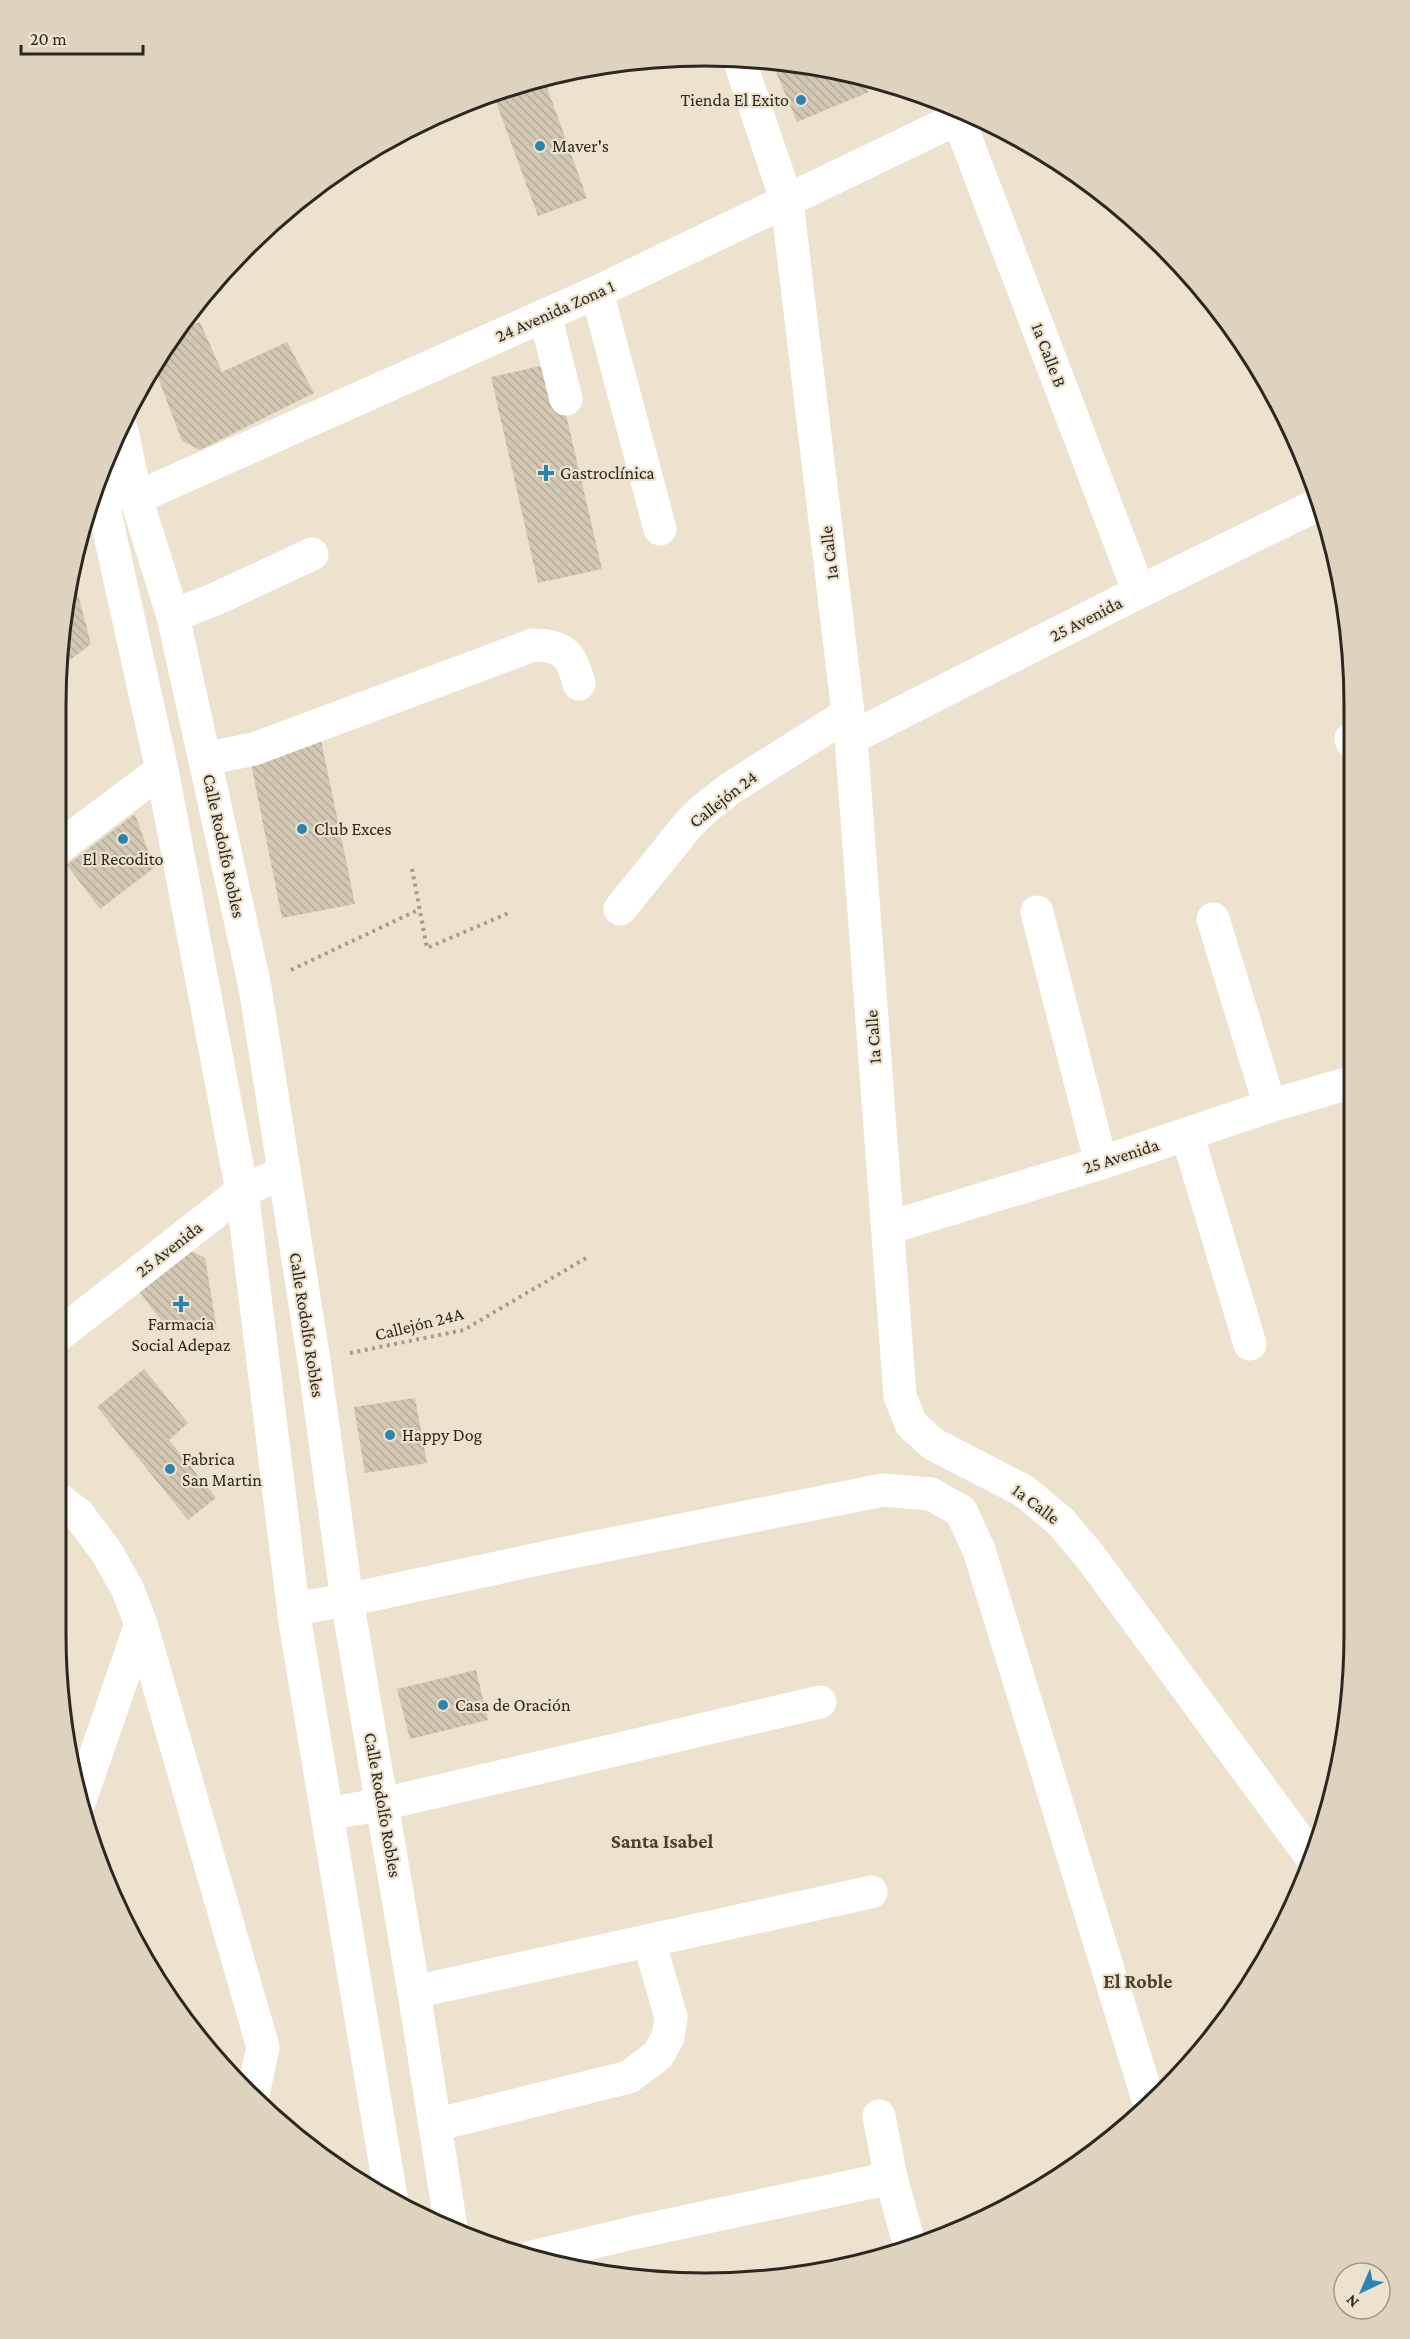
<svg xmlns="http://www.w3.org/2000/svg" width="1410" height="2339" font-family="'Crimson Pro',serif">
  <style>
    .building { fill: url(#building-back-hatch) }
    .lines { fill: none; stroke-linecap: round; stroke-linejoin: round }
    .path { stroke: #a59c8c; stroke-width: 4; stroke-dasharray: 3 4.5; stroke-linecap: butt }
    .minor { stroke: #fff; stroke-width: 33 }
    .major { stroke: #fff; stroke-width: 33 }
    .poi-dot { fill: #2986b3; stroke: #ede2cd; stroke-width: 2 }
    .labels { text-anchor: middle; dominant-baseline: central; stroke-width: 4.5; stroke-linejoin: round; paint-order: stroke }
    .poi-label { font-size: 18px; fill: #2c2820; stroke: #ede2cd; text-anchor: start }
    .street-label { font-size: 18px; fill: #2c2820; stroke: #ede2cd }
    .neighbourhood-label { font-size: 20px; font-weight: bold; fill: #49402f; stroke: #ede2cd }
    .rim { fill: none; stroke: #2c2820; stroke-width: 3 }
  </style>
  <defs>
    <pattern id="building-back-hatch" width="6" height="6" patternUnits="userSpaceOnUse" patternTransform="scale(1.5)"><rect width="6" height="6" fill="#d2c7b3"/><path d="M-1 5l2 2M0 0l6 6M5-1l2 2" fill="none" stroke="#b4ab9a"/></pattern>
  </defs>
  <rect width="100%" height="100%" fill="#ede2cd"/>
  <!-- building -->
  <path class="building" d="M 772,62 L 832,68 L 863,78 L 869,92 L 797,122 Z
    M 544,79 L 587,198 L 538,216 L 493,94 Z
    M 200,322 L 222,372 L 287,342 L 314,393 L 200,450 L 182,441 L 154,367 L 165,344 L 175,332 Z
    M 554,363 L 602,569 L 538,583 L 491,377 Z
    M 74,579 L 91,644 L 57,670 L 57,662 Z
    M 321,740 L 355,904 L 282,918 L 249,754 Z
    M 135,814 L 154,868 L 100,909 L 67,865 Z
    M 181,1246 L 205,1258 L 217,1330 L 166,1327 L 132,1282 Z
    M 144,1369 L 188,1423 L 169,1440 L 216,1498 L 188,1520 L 97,1407 Z
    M 415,1398 L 427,1463 L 365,1473 L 354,1407 Z
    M 476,1670 L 488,1720 L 410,1739 L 397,1689 Z"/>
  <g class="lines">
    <!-- path -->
    <path class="path" d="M 412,869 L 427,948 L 511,912
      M 291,970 L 420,909
      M 350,1353 L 464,1330 L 586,1258"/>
    <!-- minor -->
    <path class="minor" d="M 739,59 L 787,202 L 851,738 L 900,1396 L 911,1424 L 933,1444 L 1024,1491 L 1061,1522 L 1089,1555 L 1312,1858
      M 958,118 L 1139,592
      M 597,292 L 660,529
      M 545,315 L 566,399
      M 111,484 L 136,498 L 597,292 L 969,113
      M 173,616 L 220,597 L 312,554
      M 851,738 L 1139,592 L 1321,503
      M 1351,739 L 1353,743
      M 205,759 L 254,749 L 533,645 C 564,645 572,655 579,684
      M 58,848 L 162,770
      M 620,909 L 688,825 L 704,809 L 731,788 L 848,714
      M 1037,912 L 1101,1163
      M 1213,919 L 1270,1106
      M 1187,1134 L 1250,1344
      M 888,1228 L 1101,1163 L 1270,1106 L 1353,1082
      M 60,1334 L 242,1191 L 283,1173
      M 60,1500 L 78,1514 L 106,1551 L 127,1588 L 141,1624 L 80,1800
      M 294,1609 L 347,1600 L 571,1552 L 883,1490 L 931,1494 L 961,1511 L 979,1550 L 1150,2106
      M 141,1624 L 263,2047 L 252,2099
      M 327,1814 L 383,1804 L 820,1702
      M 414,1992 L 871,1892
      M 879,2116 L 891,2178 L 911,2250
      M 435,2125 L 629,2077 L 658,2055 L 668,2037 L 671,2017 L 649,1941
      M 532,2257 L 632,2233 L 891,2178"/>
    <!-- major -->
    <path class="major" d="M 122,431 L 136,498 L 173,616 L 255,987 L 314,1361 L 347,1600 L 414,1992 L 451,2227
      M 98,481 L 162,770 L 242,1191 L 295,1622 L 391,2197"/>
  </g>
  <!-- markers -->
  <g class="poi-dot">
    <circle cx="801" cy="100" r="6"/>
    <circle cx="540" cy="146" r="6"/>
    <path d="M543 464h6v6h6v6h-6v6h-6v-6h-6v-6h6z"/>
    <circle cx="302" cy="829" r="6"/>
    <circle cx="123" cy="839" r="6"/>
    <path d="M178 1295h6v6h6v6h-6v6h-6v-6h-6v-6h6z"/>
    <circle cx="390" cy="1435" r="6"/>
    <circle cx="170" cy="1469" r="6"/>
    <circle cx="443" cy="1705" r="6"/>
  </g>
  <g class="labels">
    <!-- poi labels -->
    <g class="poi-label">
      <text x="789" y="100" text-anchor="end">Tienda El Exito</text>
      <text x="552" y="146">Maver's</text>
      <text x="560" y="473">Gastroclínica</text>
      <text x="314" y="829">Club Exces</text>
      <text x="123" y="859" text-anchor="middle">El Recodito</text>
      <text x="181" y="1324" text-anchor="middle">Farmacia<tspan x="181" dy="21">Social Adepaz</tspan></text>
      <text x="402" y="1435">Happy Dog</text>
      <text x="182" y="1459">Fabrica<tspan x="182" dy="21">San Martin</tspan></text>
      <text x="455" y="1705">Casa de Oración</text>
    </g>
    <!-- street labels -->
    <g class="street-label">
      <text transform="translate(555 311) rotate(-24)">24 Avenida Zona 1</text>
      <text transform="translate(1049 355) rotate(69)">1a Calle B</text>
      <text transform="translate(829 553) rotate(-97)">1a Calle</text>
      <text transform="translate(1086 619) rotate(-27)">25 Avenida</text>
      <text transform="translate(723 799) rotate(-38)">Callejón 24</text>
      <text transform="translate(224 846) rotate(78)">Calle Rodolfo Robles</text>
      <text transform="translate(873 1037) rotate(-94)">1a Calle</text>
      <text transform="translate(1121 1156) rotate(-18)">25 Avenida</text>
      <text transform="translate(169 1249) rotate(-38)">25 Avenida</text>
      <text transform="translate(419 1324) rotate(-14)">Callejón 24A</text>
      <text transform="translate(307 1325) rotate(81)">Calle Rodolfo Robles</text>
      <text transform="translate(1036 1504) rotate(37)">1a Calle</text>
      <text transform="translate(383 1805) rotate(80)">Calle Rodolfo Robles</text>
    </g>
    <!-- neighbourhood labels -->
    <g class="neighbourhood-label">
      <text x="662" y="1841">Santa Isabel</text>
      <text x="1138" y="1981">El Roble</text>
    </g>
  </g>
  <!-- crop -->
  <path d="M0 0H1410V2339H0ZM705 66H705A639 639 0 0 1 1344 705V1634A639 639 0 0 1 705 2273H705A639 639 0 0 1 66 1634V705A639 639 0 0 1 705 66Z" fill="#ded3bf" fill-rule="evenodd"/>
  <path class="rim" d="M705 66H705A639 639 0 0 1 1344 705V1634A639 639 0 0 1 705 2273H705A639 639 0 0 1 66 1634V705A639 639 0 0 1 705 66Z"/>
  <!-- north arrow -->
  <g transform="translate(1362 2291) rotate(224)"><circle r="28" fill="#ede2cd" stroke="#a09888" stroke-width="1.5"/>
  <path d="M0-4.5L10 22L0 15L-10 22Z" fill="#2986b3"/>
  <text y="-9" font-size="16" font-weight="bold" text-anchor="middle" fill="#2c2820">N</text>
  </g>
  <!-- scale -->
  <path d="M21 45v9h122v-9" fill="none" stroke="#2c2820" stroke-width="3"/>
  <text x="30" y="45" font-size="18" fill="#2c2820" stroke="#ede2cd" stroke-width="4.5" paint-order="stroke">20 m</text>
</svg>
